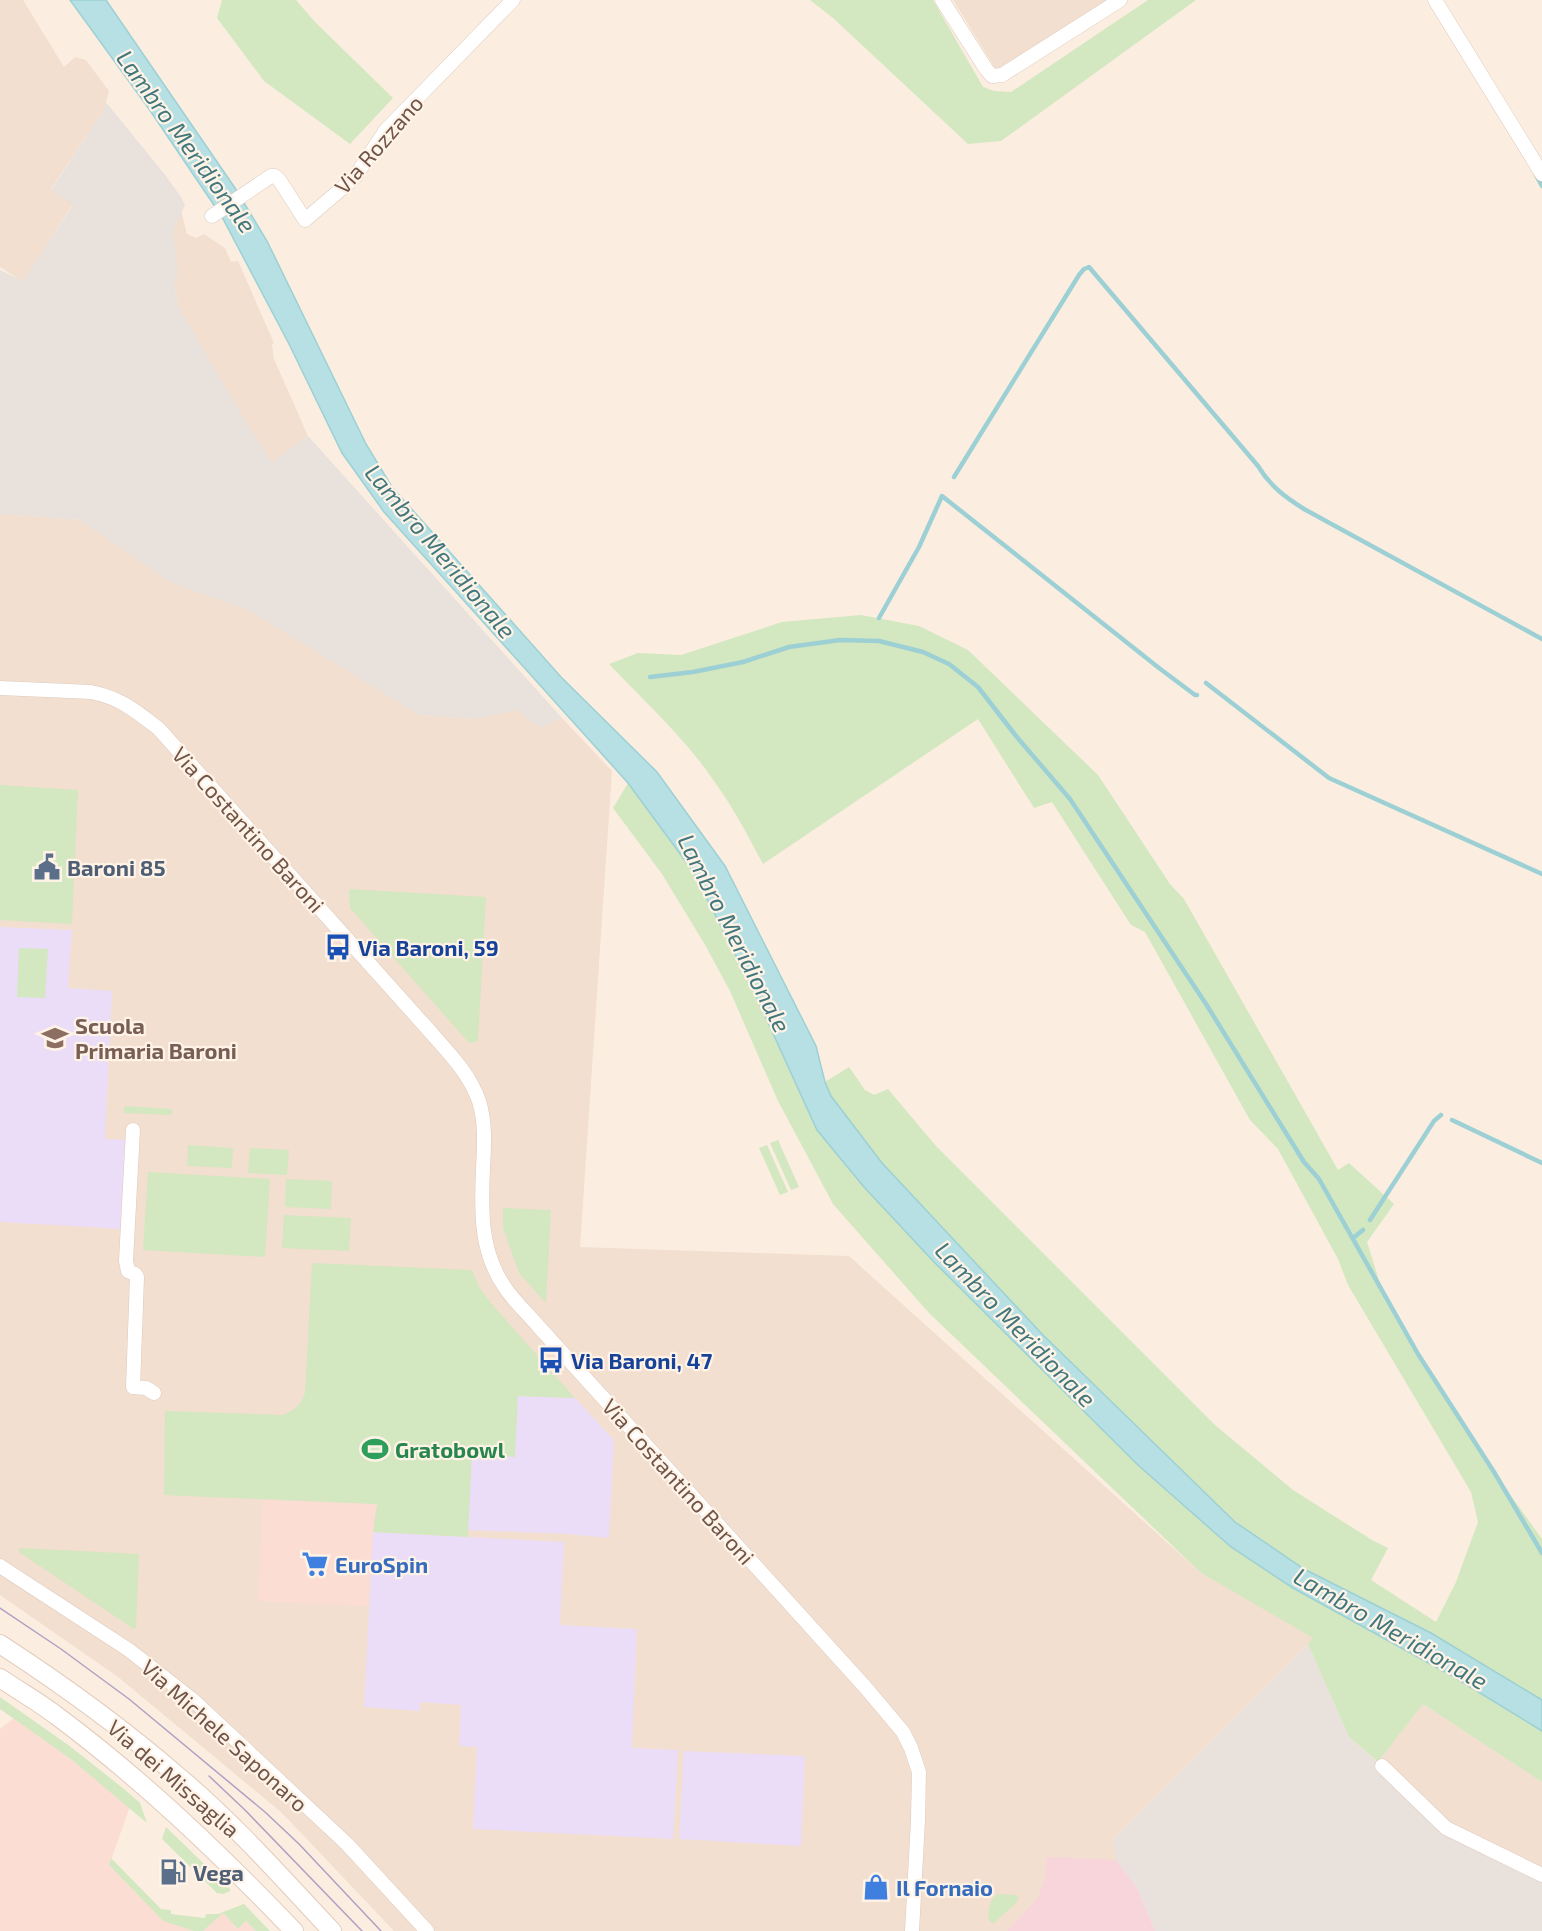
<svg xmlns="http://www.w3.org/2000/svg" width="1542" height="1931" font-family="'Exo 2',sans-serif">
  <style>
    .residential { fill: #f2dfcf }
    .commercial { fill: #fbddd4 }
    .industrial { fill: #e9e1dc }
    .education { fill: #ebddf7 }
    .medical { fill: #f8d4db }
    .green { fill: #d3e7c0 }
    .water { fill: #b6e0e3; stroke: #9dd0d4; stroke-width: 1.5 }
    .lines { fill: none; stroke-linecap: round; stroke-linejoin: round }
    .stream { stroke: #9dd0d4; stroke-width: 4.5 }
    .minor-casing { stroke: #decabd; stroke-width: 15 }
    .secondary-casing { stroke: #e3cbbb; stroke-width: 20 }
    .minor { stroke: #fff; stroke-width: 14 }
    .secondary { stroke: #fff; stroke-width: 18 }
    .tram { stroke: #b0a0c3; stroke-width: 1.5 }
    .labels { text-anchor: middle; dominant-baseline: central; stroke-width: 4.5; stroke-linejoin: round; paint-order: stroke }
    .street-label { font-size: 22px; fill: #705449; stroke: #fef3e6 }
    .service-label { font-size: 22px; font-weight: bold; fill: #4e5e75; stroke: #fef3e6; text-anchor: start }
    .transit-label { font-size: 22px; font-weight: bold; fill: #164399; stroke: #fef3e6; text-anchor: start }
    .education-label { font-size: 22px; font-weight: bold; fill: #785e54; stroke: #fef3e6; text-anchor: start }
    .leisure-label { font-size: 22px; font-weight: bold; fill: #27864d; stroke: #fef3e6; text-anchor: start }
    .shop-label { font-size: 22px; font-weight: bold; fill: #366cbe; stroke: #fef3e6; text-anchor: start }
    .water-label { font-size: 24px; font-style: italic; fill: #41777d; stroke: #fef3e6 }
  </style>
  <rect width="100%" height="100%" fill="#fbeee0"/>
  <!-- residential -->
  <path class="residential" d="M 0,0 L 23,0 L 64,67 L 75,57 L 86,60 L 109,91 L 104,110 L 51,189 L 73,204 L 23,282 L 0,267 Z
    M 953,0 L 1114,0 L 1000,76 Z
    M 181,211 L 187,234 L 196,238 L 204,234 L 225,248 L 231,262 L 238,261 L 274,343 L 272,344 L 274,359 L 308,436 L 272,462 L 243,417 L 178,306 L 174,280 L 173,232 Z
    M 0,514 L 80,520 L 170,582 L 250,611 L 419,715 L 475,719 L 516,710 L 541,727 L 562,718 L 612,771 L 580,1247 L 849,1256 L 1201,1573 L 1314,1638 L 1113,1839 L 1155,1931 L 394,1931 L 282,1813 L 118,1677 L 0,1595 Z
    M 1423,1704 L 1542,1782 L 1542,1875 L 1446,1828 L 1378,1762 Z"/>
  <!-- commercial -->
  <path class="commercial" d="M 263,1500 L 377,1504 L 373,1532 L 368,1606 L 258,1601 Z
    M 14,1718 L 72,1760 L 130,1807 L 109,1865 L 163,1921 L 194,1931 L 0,1931 L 0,1729 Z
    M 223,1913 L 238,1929 L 246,1921 L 256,1931 L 203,1931 Z"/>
  <!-- industrial -->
  <path class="industrial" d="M 105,101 L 166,176 L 181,197 L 185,205 L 173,232 L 178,275 L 174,280 L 178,306 L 243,417 L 272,462 L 308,436 L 562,718 L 541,728 L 516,710 L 475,719 L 419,715 L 250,611 L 170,582 L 80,520 L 0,514 L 0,270 L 23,281 L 73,205 L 51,190 L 104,110 Z
    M 1308,1644 L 1349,1737 L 1382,1766 L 1446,1828 L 1542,1875 L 1542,1931 L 1155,1931 L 1138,1890 L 1116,1860 L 1113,1839 Z"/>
  <!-- education -->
  <path class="education" d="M 0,927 L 72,930 L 68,988 L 112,991 L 105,1139 L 128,1140 L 124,1229 L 0,1222 Z
    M 517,1396 L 575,1398 L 614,1440 L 609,1538 L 568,1534 L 467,1530 L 472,1452 Z
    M 373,1532 L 564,1542 L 560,1625 L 637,1629 L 632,1748 L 678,1750 L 673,1839 L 473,1829 L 477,1747 L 459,1746 L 461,1705 L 421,1702 L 420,1711 L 364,1707 Z
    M 684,1751 L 805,1756 L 801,1846 L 679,1839 Z"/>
  <!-- medical -->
  <path class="medical" d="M 1047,1857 L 1116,1860 L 1138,1890 L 1155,1931 L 1007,1931 L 1038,1898 L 1046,1877 Z"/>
  <!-- green -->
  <path class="green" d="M 222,0 L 296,0 L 315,22 L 393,98 L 350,144 L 264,81 L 217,18 Z
    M 810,0 L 933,0 L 983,87 L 994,91 L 1011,92 L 1148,0 L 1196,0 L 1001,141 L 968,144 L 833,18 Z
    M 861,615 L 919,626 L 968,650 L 1098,775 L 1170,884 L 1184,899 L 1338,1170 L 1349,1163 L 1394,1204 L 1367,1242 L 1381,1287 L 1418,1354 L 1494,1472 L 1542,1539 L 1542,1700 L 1431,1633 L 1304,1569 L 1235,1522 L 1042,1334 L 882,1163 L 831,1096 L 825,1082 L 849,1067 L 865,1090 L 874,1095 L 888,1089 L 936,1146 L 1215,1425 L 1293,1490 L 1372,1540 L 1388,1548 L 1371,1580 L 1436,1622 L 1456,1582 L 1478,1522 L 1471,1492 L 1348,1285 L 1338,1259 L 1278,1149 L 1250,1120 L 1145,932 L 1131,925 L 1052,802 L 1034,808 L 978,719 L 763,864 C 748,836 733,807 714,781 C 685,738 645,702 609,664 L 638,653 L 681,655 L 782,622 Z
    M 628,783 L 692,870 L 750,983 L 934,1262 L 1138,1465 L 1231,1547 L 1293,1588 L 1454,1677 L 1542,1731 L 1542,1782 L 1423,1704 L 1378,1762 L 1349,1737 L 1308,1644 L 1313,1638 L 1201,1573 L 929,1313 L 833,1204 L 778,1101 L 730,991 L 704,943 L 662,874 L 613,808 Z
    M 0,785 L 78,790 L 72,924 L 0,920 Z
    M 349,889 L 486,897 L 478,1041 L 469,1043 L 350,908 Z
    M 19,948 L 48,949 L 45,998 L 17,997 Z
    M 124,1106 L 172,1109 L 172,1115 L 124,1113 Z
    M 778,1140 L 799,1187 L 791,1190 L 770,1143 Z
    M 188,1145 L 233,1148 L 232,1168 L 187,1166 Z
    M 767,1145 L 788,1192 L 780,1195 L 759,1148 Z
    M 250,1148 L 289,1150 L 287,1175 L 248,1173 Z
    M 148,1172 L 270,1179 L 265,1257 L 143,1250 Z
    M 286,1179 L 332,1181 L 331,1209 L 285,1207 Z
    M 503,1208 L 551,1210 L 546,1303 L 519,1273 L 503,1228 Z
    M 284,1215 L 351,1218 L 349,1251 L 282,1248 Z
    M 312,1263 L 472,1270 L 479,1287 L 491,1303 L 575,1398 L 518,1396 L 515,1457 L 472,1452 L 468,1537 L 373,1532 L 377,1504 L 164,1495 L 165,1411 L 283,1415 C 294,1410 301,1405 305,1393 Z
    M 19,1548 L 139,1554 L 136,1628 L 134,1629 L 19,1552 Z
    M 0,1697 L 71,1747 L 124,1789 L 140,1803 L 147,1823 L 72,1760 L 0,1709 Z
    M 166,1827 L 230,1889 L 230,1891 L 223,1894 L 217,1893 L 162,1839 Z
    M 111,1858 L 161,1909 L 171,1910 L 171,1914 L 205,1918 L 206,1914 L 218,1914 L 244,1904 L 270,1931 L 256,1931 L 246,1921 L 238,1929 L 223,1913 L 203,1931 L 194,1931 L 163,1921 L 109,1865 Z
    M 998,1894 L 1016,1895 L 1019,1898 L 1016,1903 L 993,1924 L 988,1919 C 989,1909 989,1899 998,1894 Z"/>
  <!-- water -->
  <path class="water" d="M 70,0 L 106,0 L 235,188 L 267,241 L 366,444 L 392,487 L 561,677 L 657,772 L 725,866 L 816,1046 L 825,1082 L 831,1096 L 882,1163 L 1042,1334 L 1235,1522 L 1304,1569 L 1431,1633 L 1542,1700 L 1542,1731 L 1454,1677 L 1293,1588 L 1231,1547 L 1138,1465 L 934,1262 L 864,1187 L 817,1130 L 750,983 L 692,870 L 628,783 L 384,512 L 342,453 L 289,344 L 222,217 L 149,109 Z"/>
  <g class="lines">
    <!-- stream -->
    <path class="stream" d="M 1536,175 L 1542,186
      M 954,477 L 1079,275 L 1084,269 L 1089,267 L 1258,466 C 1270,486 1285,497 1304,509 L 1542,639
      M 879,618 L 919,547 L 942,496 L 1159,668 L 1195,695 L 1197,695
      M 650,677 L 693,672 L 743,662 L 789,647 L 840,640 L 879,641 L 923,652 L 949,664 L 978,687 L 1016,736 L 1070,799 L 1206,1004 L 1304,1162 L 1319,1179 L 1418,1354 L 1494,1472 L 1542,1553
      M 1206,683 L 1329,778 L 1542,874
      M 1452,1120 L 1542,1163
      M 1370,1220 L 1434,1121 L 1441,1115
      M 1353,1238 L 1363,1230"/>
    <!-- minor casing -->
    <g class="minor-casing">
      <path id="minor" d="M 942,0 L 986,69 L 992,76 L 1002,75 L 1120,0
        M 1435,0 L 1542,174
        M 212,216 L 271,176 L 275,176 L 280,181 L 305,220 L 354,178 L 386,130 L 513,0
        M 0,688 L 91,692 C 121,698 136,711 159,729 L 426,1027 C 446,1050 469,1072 479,1101 C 486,1124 484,1146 483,1169 C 481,1211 480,1253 506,1289 C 515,1302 528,1314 539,1327 L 866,1688 L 903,1732 L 911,1748 L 919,1772 L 918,1820 L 912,1931
        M 133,1130 L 126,1261 L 128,1271 L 135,1274 L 137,1277 L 133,1387 L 146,1388 L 154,1393
        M 0,1566 L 129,1650 L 194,1701 L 347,1844 L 427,1931
        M 1382,1766 L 1446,1828 L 1542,1875"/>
    </g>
    <!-- secondary casing -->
    <g class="secondary-casing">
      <path id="secondary" d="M 0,1644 C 63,1685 124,1729 180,1778 C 235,1824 283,1879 332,1931
        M 0,1678 C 19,1691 39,1702 57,1716 C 143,1780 220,1854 294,1931"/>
    </g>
    <!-- minor -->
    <use href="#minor" class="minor"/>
    <!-- secondary -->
    <use href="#secondary" class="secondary"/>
    <!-- tram -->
    <path class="tram" d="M 0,1608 L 61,1649 L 129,1699 L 265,1812 L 299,1844 L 381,1931
      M 209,1776 L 245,1810 L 362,1931"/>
  </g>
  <!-- icons -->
  <defs>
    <g id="civic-bare" transform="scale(2.07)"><path d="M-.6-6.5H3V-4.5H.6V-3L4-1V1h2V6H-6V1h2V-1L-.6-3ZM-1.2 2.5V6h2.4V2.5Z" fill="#5c6f8a" stroke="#fef3e6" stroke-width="2.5" paint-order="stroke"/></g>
    <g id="bus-bare" transform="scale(2.07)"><path d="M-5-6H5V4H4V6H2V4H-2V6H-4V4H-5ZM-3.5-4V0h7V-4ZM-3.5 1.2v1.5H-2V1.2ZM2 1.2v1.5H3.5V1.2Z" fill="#1a4fb4" stroke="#fef3e6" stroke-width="2.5" paint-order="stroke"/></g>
    <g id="school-bare" transform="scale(2.07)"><path d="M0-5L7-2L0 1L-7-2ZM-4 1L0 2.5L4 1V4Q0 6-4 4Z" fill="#8d6e63" stroke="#fef3e6" stroke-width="2.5" paint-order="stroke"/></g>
    <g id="stadium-bare" transform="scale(2.07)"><path d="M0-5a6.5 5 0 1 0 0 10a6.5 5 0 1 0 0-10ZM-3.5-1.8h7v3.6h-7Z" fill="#2e9e5b" stroke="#fef3e6" stroke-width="2.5" paint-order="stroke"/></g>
    <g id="supermarket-bare" transform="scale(2.07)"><path d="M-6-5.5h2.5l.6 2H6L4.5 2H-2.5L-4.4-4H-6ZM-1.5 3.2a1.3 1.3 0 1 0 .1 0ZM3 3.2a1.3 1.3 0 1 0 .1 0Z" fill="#3f7fe0" stroke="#fef3e6" stroke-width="2.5" paint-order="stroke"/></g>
    <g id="fuel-bare" transform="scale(2.07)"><path d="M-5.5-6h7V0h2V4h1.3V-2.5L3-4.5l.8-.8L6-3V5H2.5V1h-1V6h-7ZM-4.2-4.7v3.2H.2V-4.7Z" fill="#5c6f8a" stroke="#fef3e6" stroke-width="2.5" paint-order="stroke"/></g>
    <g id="shop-bare" transform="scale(2.07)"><path d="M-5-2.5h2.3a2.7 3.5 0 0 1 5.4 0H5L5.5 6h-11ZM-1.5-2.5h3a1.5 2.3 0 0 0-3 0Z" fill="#3f7fe0" stroke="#fef3e6" stroke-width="2.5" paint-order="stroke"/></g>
  </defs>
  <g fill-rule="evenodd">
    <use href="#civic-bare" x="47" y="867"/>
    <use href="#bus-bare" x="338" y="947"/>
    <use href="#school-bare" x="55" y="1038"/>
    <use href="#bus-bare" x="551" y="1360"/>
    <use href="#stadium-bare" x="375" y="1449"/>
    <use href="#supermarket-bare" x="315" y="1564"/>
    <use href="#fuel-bare" x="173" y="1872"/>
    <use href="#shop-bare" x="876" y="1887"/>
  </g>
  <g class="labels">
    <!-- street labels -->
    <g class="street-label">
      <text transform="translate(378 144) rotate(-49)">Via Rozzano</text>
      <text transform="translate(249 829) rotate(48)">Via Costantino Baroni</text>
      <text transform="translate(679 1481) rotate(48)">Via Costantino Baroni</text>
      <text transform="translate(225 1735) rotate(42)">Via Michele Saponaro</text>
      <text transform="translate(174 1778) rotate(41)">Via dei Missaglia</text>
    </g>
    <!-- service labels -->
    <g class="service-label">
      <text x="67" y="867">Baroni 85</text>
      <text x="193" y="1872">Vega</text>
    </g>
    <!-- transit labels -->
    <g class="transit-label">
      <text x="358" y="947">Via Baroni, 59</text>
      <text x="571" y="1360">Via Baroni, 47</text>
    </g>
    <!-- education labels -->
    <g class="education-label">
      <text x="75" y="1025">Scuola<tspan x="75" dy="25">Primaria Baroni</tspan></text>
    </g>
    <!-- leisure labels -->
    <g class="leisure-label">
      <text x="395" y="1449">Gratobowl</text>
    </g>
    <!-- shop labels -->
    <g class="shop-label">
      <text x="335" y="1564">EuroSpin</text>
      <text x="896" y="1887">Il Fornaio</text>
    </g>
    <!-- water labels -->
    <g class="water-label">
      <text transform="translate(187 141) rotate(54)">Lambro Meridionale</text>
      <text transform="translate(441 551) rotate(50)">Lambro Meridionale</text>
      <text transform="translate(735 933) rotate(63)">Lambro Meridionale</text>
      <text transform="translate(1016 1324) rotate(46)">Lambro Meridionale</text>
      <text transform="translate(1391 1628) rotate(30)">Lambro Meridionale</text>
    </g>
  </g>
</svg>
